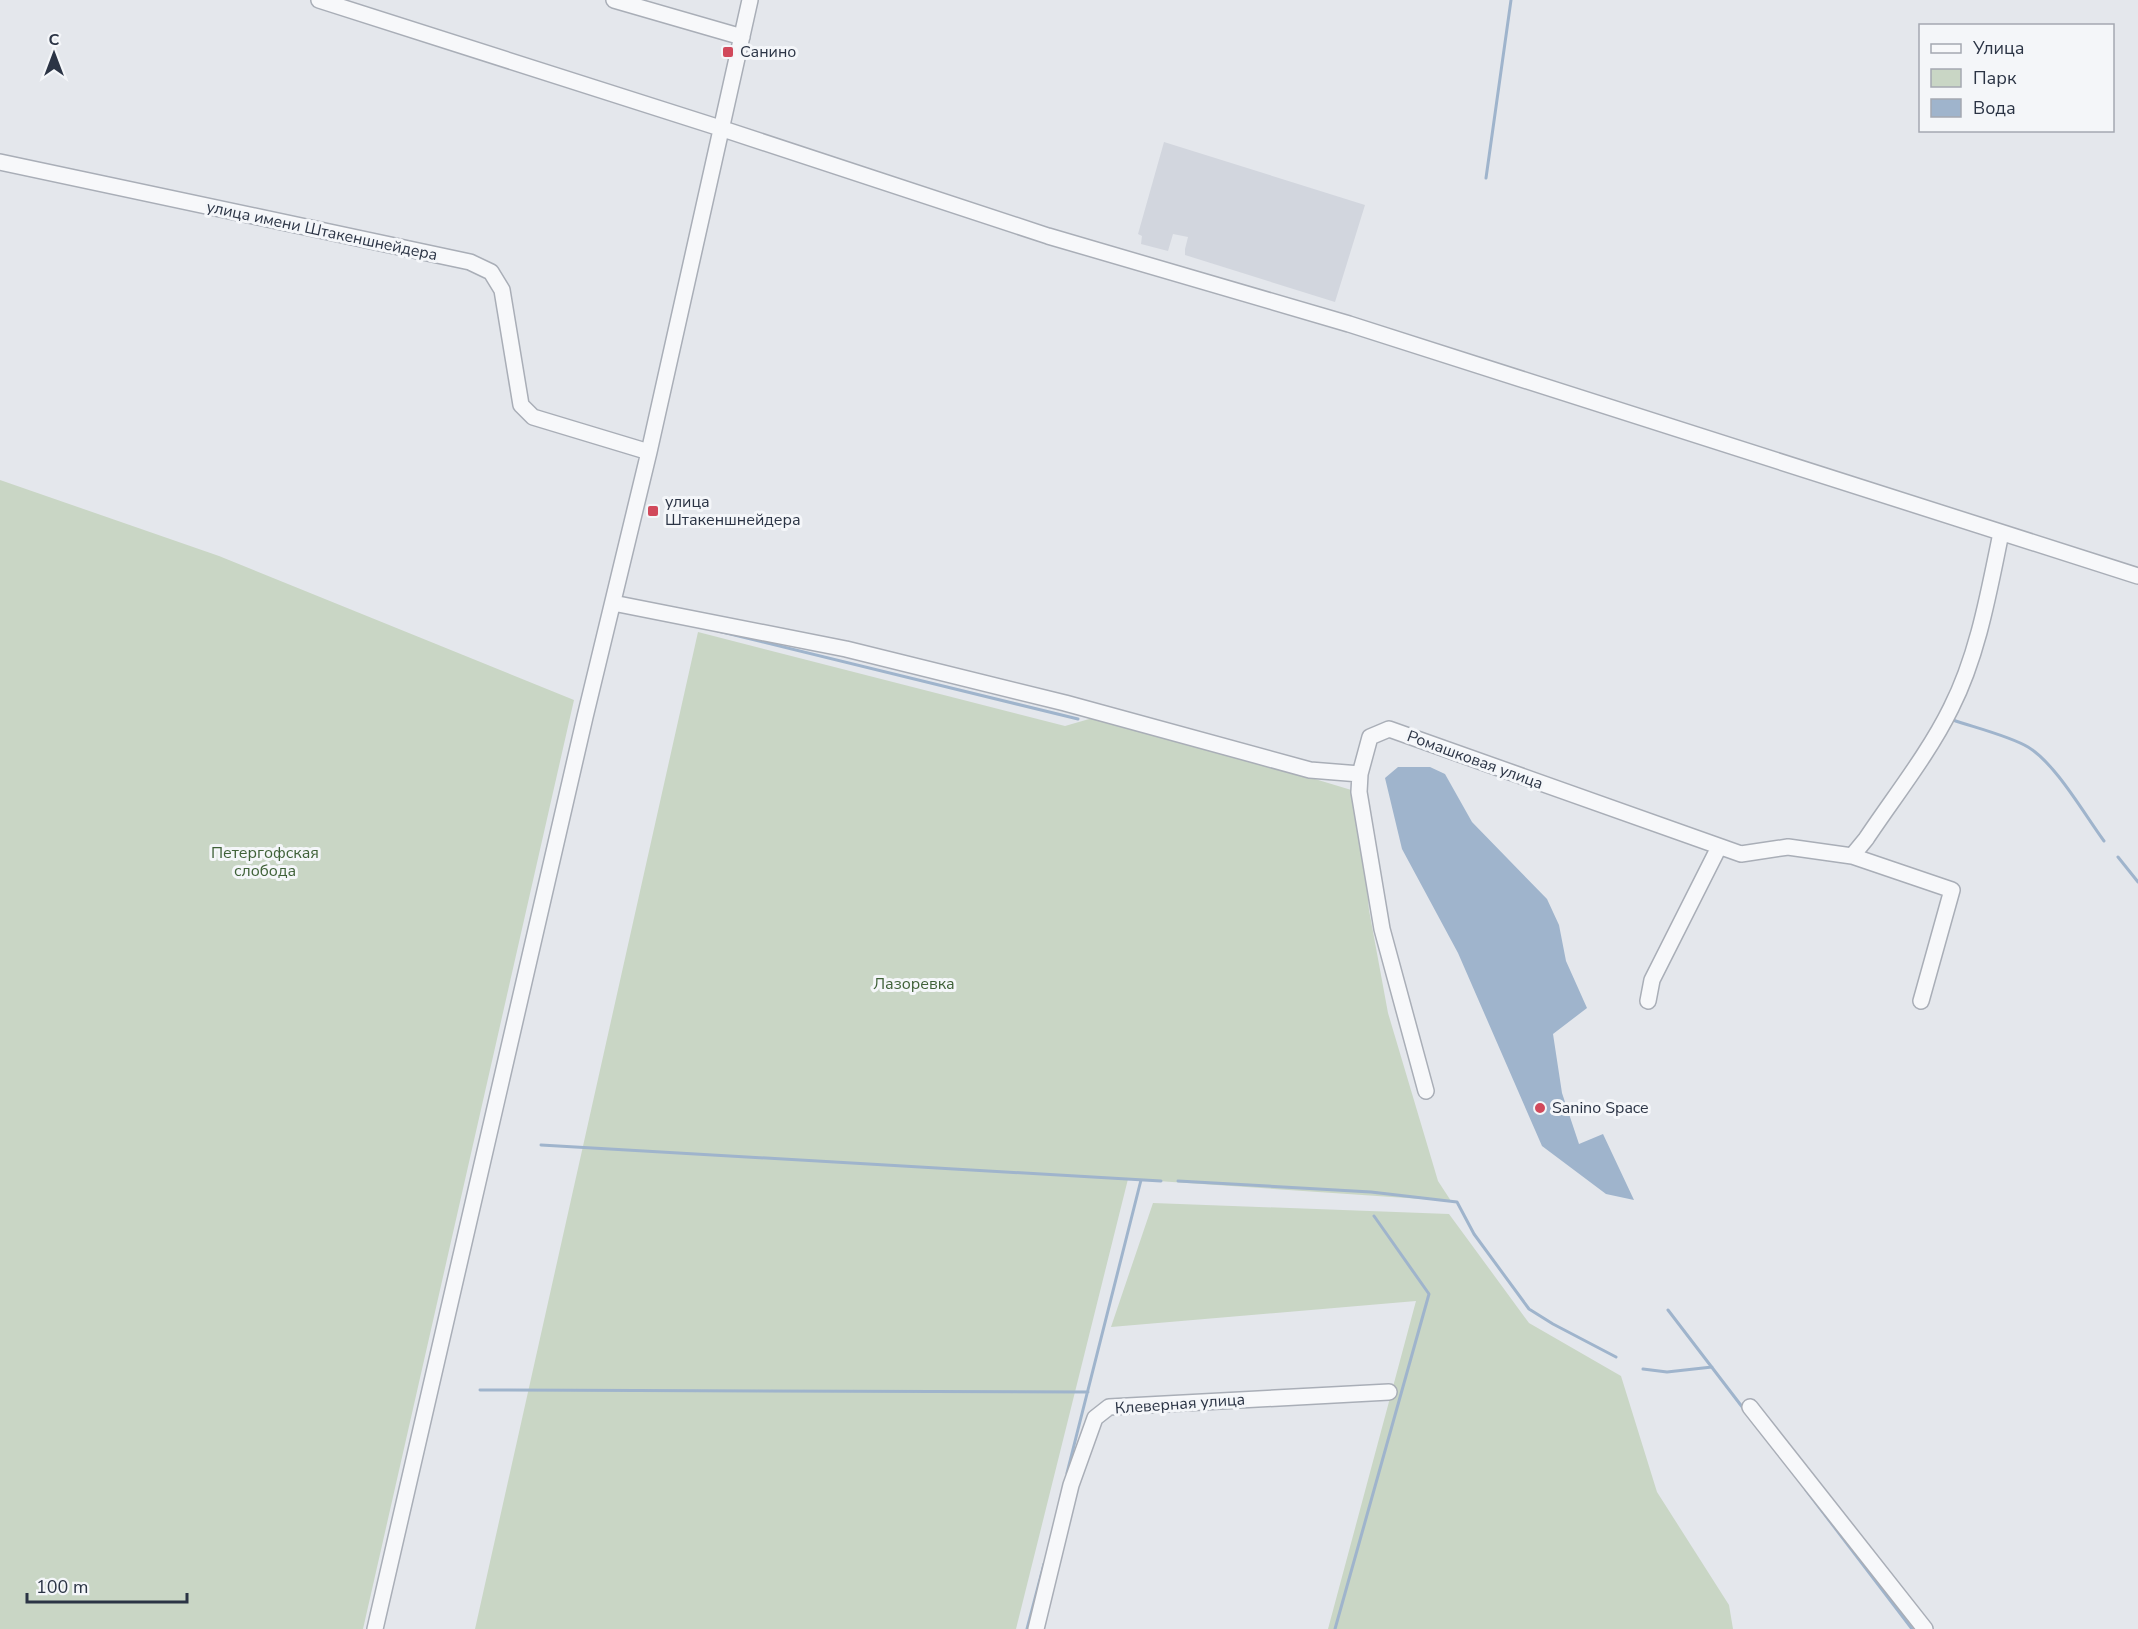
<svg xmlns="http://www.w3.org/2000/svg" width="2138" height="1629" font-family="'Nunito Sans',sans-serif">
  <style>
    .built { fill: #d2d6de }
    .green { fill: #c9d6c5 }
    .water { fill: #9fb4cc }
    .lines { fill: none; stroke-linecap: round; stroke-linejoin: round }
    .stream { stroke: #9fb4cc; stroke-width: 3 }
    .minor-casing { stroke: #a9aeb7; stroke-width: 18 }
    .minor { stroke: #f7f8fa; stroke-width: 15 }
    .poi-dot { fill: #d1495b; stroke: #f4f6f9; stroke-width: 2 }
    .labels { text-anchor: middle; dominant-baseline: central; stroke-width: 6; stroke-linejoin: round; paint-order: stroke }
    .poi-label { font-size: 16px; fill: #2b3445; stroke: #f4f6f9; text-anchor: start }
    .street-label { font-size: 16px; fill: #2b3445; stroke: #f4f6f9 }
    .park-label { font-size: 16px; fill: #3f6138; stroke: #f4f6f9 }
  </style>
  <rect width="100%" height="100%" fill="#e4e7ec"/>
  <!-- built -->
  <path class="built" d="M 1164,142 L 1365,205 L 1335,302 L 1185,255 L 1185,249 L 1188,237 L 1173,234 L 1168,251 L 1141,244 L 1142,236 L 1138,234 Z"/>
  <!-- green -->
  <path class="green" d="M 0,480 L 219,556 L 574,700 L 363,1629 L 0,1629 Z
    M 698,632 L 1065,726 L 1103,715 L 1358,792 L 1369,910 L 1388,1013 L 1438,1181 L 1451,1201 L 1128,1179 L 1016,1629 L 475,1629 Z
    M 1153,1203 L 1449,1214 L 1529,1323 L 1621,1376 L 1657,1492 L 1729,1605 L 1733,1629 L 1328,1629 L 1416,1301 L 1111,1327 Z"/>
  <!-- water -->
  <path class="water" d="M 1398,767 L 1430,767 L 1445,774 L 1472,822 L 1547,899 L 1559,925 L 1566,961 L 1587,1008 L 1553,1034 L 1562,1093 L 1579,1144 L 1603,1134 L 1634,1200 L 1606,1194 L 1542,1146 L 1458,953 L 1402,849 L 1385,778 Z"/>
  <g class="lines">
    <!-- stream -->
    <path class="stream" d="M 1486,178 L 1511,0
      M 718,631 L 1078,719
      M 1953,720 C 1973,727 2010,736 2028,747 C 2056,764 2084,814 2104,841
      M 2118,857 L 2138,882
      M 541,1145 L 1161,1181
      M 1178,1181 L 1371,1192 L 1457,1202 L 1474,1234 L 1529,1309 L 1553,1324 L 1616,1357
      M 1668,1310 L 1743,1408
      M 1643,1369 L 1667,1372 L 1712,1367
      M 480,1390 L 1088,1392
      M 1067,1473 L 1141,1180
      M 1806,1490 L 1912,1629
      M 1027,1629 L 1044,1564
      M 1335,1629 L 1429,1294 L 1374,1216"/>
    <!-- minor casing -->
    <g class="minor-casing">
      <path id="minor" d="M 319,0 L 720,128 L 1048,236 L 1349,324 L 2138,576
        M 614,0 L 742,37
        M 0,162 L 470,262 L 491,272 L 502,290 L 521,405 L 533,417 L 649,452
        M 613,603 L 846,649 L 1065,703 L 1310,770 L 1360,774
        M 1852,856 L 1952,890 L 1921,1001
        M 1648,1001 L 1652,980 L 1719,847
        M 1426,1091 L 1382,929 L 1359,792 L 1360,774 L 1370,737 L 1389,729 L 1741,854 L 1788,847 L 1852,856 L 1866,839 C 1894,797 1929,753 1951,708 C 1978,655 1989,591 2001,533
        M 1750,1407 L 1925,1629
        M 375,1629 L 585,717 L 649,452 L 750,0
        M 1036,1629 L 1071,1485 L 1095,1418 L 1109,1407 L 1389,1392"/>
    </g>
    <!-- minor -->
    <use href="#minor" class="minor"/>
  </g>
  <!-- markers -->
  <g class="poi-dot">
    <rect x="722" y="46" width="12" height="12" rx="3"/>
    <rect x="647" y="505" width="12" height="12" rx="3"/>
    <circle cx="1540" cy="1108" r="6"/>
  </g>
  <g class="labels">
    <!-- poi labels -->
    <g class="poi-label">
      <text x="740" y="52">Санино</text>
      <text x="665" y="502">улица<tspan x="665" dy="18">Штакеншнейдера</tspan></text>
      <text x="1552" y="1108">Sanino Space</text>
    </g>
    <!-- street labels -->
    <g class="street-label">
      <text transform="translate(322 231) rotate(12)">улица имени Штакеншнейдера</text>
      <text transform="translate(1475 760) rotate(20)">Ромашковая улица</text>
      <text transform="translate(1180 1404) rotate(-4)">Клеверная улица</text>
    </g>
    <!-- park labels -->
    <g class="park-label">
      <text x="265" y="853">Петергофская<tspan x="265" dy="18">слобода</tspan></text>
      <text x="914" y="984">Лазоревка</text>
    </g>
  </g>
  <!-- legend -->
  <rect x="1919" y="24" width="195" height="108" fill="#f4f6f9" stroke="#a4a8b1" stroke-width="1.5"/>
  <rect x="1931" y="44" width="30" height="9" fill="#f7f8fa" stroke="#a4a8b1" stroke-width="1.5"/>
  <text x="1973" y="54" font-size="18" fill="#2b3445">Улица</text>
  <rect x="1931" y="69" width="30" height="18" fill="#c9d6c5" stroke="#a4a8b1" stroke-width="1.5"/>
  <text x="1973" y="84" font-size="18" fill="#2b3445">Парк</text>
  <rect x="1931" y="99" width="30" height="18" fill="#9fb4cc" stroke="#a4a8b1" stroke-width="1.5"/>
  <text x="1973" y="114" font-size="18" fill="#2b3445">Вода</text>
  <!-- north arrow -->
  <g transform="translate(54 54)" stroke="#f4f6f9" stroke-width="4.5" paint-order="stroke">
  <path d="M0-4.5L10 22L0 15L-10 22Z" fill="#2b3445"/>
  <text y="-9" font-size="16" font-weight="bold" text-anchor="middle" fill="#2b3445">С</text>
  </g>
  <!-- scale -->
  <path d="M27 1593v9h160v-9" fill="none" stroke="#2b3445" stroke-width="3"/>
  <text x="36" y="1593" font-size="18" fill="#2b3445" stroke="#f4f6f9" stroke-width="4.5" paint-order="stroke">100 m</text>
</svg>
